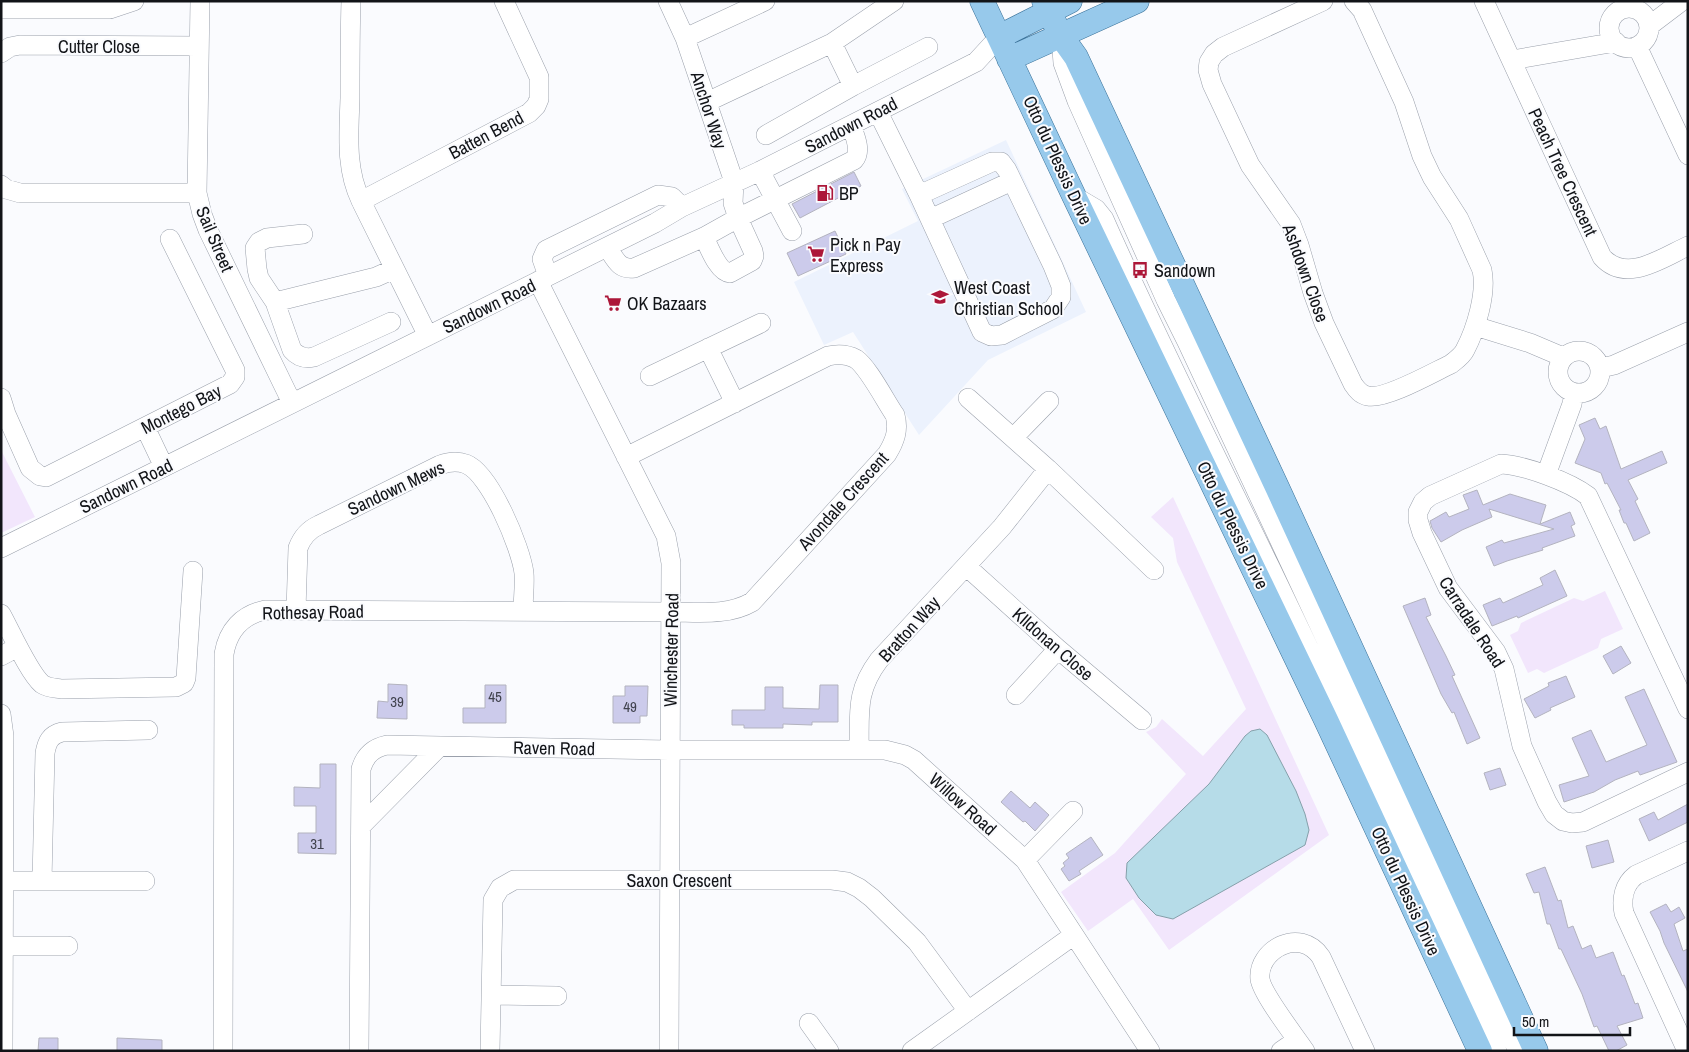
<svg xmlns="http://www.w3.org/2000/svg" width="1689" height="1052" font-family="'Archivo Narrow',sans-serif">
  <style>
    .built { fill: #ecf2fd }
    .green { fill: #f2e6fc }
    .water { fill: #b6dce8; stroke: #85a0aa }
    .building { fill: #cccbeb; stroke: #b3b3bf }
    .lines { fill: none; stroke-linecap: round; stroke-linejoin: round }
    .minor-casing { stroke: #9aa0ab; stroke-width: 20 }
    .major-casing { stroke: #3b7299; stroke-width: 25 }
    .minor { stroke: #fff; stroke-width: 19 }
    .major { stroke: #97c9eb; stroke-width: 24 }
    .labels { text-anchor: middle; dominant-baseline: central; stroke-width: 4; stroke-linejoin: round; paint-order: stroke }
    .number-label { font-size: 15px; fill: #40424d }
    .street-label { font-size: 18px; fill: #121418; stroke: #fafbfe }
    .poi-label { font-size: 18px; fill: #121418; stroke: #fafbfe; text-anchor: start }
  </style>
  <rect width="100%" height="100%" fill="#fafbfe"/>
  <!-- built -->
  <path class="built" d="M 1006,140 L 1086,312 L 988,360 L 919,435 L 853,332 L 824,345 L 794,282 L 918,221 L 902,189 Z"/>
  <!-- green -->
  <path class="green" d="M 1,450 L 35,517 L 1,533 Z
    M 1173,497 L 1329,835 L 1169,950 L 1133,899 L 1088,931 L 1061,892 L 1115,853 L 1186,774 L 1146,732 L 1156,727 L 1162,719 L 1203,756 L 1246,709 L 1177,562 L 1173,538 L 1151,517 Z
    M 1605,591 L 1623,629 L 1601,639 L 1598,648 L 1544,673 L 1537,669 L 1528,673 L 1510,635 L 1518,631 L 1521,623 L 1574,598 L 1583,601 Z"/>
  <!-- water -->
  <path class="water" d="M 1260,729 L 1267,735 L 1296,791 L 1305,814 L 1309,830 L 1305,845 L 1173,919 L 1156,915 L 1139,898 L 1126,878 L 1127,863 L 1209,784 L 1245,736 L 1251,731 Z"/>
  <!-- building -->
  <path class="building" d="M 854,172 L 861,186 L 800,218 L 792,204 Z
    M 835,231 L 846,254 L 798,276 L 787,253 Z
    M 1595,418 L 1600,429 L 1606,426 L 1621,469 L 1662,451 L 1667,463 L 1628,480 L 1638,499 L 1635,501 L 1650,533 L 1634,541 L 1626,523 L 1624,523 L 1619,510 L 1621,510 L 1607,483 L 1605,484 L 1601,473 L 1575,463 L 1585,439 L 1579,425 Z
    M 1477,490 L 1483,505 L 1510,494 L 1546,505 L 1540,524 L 1570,512 L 1575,524 L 1571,526 L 1575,536 L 1542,548 L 1543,550 L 1507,561 L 1494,566 L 1486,547 L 1502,540 L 1504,543 L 1554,529 L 1489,509 L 1492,517 L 1462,530 L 1441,542 L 1432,528 L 1430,521 L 1446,512 L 1449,517 L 1469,509 L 1463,495 Z
    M 1555,570 L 1567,596 L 1518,618 L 1517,616 L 1492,626 L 1483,605 L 1500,598 L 1503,603 L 1543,585 L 1540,578 Z
    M 1425,598 L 1431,615 L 1426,617 L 1446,656 L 1455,675 L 1452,676 L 1480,738 L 1467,744 L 1454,712 L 1452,713 L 1441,694 L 1403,606 Z
    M 1621,646 L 1631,663 L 1613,674 L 1603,656 Z
    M 1566,676 L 1575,697 L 1550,708 L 1551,710 L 1535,718 L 1524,699 L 1549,686 L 1548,683 Z
    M 388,684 L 407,685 L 407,719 L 377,718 L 378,701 L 388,702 Z
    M 485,685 L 506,685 L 506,723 L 463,723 L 463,708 L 485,708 Z
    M 820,685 L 838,685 L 838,722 L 812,722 L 812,725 L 783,724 L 783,728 L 744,728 L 744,725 L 732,725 L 732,710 L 765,710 L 765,687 L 783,687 L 783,708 L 819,709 Z
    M 625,686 L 648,686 L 647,716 L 640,716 L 640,723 L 613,723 L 613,696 L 625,696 Z
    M 1644,689 L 1677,762 L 1640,775 L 1638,771 L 1615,780 L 1594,792 L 1564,802 L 1559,785 L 1589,776 L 1572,738 L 1591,730 L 1606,762 L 1647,745 L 1625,697 Z
    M 320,764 L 336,764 L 336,854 L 298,853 L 298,833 L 316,833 L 316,806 L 294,806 L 294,787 L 320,788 Z
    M 1500,768 L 1506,785 L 1490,790 L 1484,773 Z
    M 1011,791 L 1030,808 L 1035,802 L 1049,815 L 1035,831 L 1025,821 L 1023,822 L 1001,802 Z
    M 1688,804 L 1688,822 L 1649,841 L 1639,819 L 1654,812 L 1658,820 Z
    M 1091,837 L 1103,855 L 1079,871 L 1081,874 L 1069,881 L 1061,869 L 1065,866 L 1063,863 L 1069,858 L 1066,854 Z
    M 1608,840 L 1614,862 L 1592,868 L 1586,846 Z
    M 1545,867 L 1558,901 L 1561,900 L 1568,928 L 1573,926 L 1582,949 L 1591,945 L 1596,958 L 1613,952 L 1622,976 L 1624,975 L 1635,1004 L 1638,1003 L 1643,1018 L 1617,1026 L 1627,1045 L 1616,1051 L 1609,1051 L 1597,1026 L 1594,1027 L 1582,994 L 1561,949 L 1559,949 L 1550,924 L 1547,924 L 1539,892 L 1534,893 L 1526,874 Z
    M 1666,904 L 1671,912 L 1679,907 L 1685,918 L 1674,924 L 1683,951 L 1688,949 L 1688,992 L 1664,943 L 1660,931 L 1650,912 Z
    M 39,1038 L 58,1038 L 58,1051 L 38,1051 Z
    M 117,1038 L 162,1040 L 162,1051 L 117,1051 Z"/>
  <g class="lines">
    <!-- minor casing -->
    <g class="minor-casing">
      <path id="minor" d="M 200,1 L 197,193 L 202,214 L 208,230 L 292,403
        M 351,1 C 350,33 350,66 350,98 C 349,133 345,168 361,201 L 428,336
        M 1323,1 L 1223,47 L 1214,54 L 1209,62 L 1208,70 L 1212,84 L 1250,165 L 1291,224 L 1299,245 L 1313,293 L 1324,323 L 1353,384 C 1357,390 1361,395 1368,396 C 1385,400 1434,372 1451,364 C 1456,360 1462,356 1465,350 C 1476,329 1487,293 1482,270 L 1459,219 L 1432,177 L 1422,156 L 1404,102 L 1362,10 L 1354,1
        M 1484,1 L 1602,257 C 1626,284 1662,258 1688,246
        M1609 28a20 20 0 1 1 40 0a20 20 0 1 1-40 0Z
        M 4,9 L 110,9 L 134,1
        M 1649,26 L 1682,1
        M 1061,36 L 1063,63 L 1077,101 L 1166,300 L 1187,342 L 1518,1051
        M 685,38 L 765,1
        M 832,43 L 853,86
        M 1637,46 L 1688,155
        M 1,53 L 10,47 L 20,45 L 199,46
        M 1512,60 L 1616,42
        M 707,102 L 832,43 L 894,1
        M 878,112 L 919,195 L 982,332 L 991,336 L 1002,335 L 1053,309 L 1061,297 L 1061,286 L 1053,266 L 1007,170 L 1001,162 L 992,162 L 919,195
        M 766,135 L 853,86 L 928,47
        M 760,171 L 792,231
        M 1,185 L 6,189 L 20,193 L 197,193
        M 1074,196 L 1096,209 L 1104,219 C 1156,337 1215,453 1271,569 C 1348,729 1423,890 1497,1051
        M 361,201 L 529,113 L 536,106 L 539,99 L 539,77 L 504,1
        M 930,219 L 1012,181
        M 303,234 L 267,238 L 259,242 L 255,248 L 257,269 L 259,278 L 275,302 L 292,350 C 298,357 305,359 314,357 L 391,322
        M 704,237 C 709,247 718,272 730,273 L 752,261 L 754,256 L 753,251 L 738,218 L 854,160 C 862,151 855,136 851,125
        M 607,247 C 615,258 618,270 634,268 L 704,237 L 738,218 L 733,203 L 734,182 L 685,38 L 668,1
        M 548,276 L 542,259 L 546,250 L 658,195 L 672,197 L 682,207
        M 538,281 L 666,536 L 671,563 L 669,1051
        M 275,302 L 376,277 L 394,269
        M 1475,326 L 1530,343 L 1563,357
        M 708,348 L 735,403
        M1558 372a21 21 0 1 1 42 0a21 21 0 1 1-42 0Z
        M 1601,368 L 1614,365 L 1688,332
        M 650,376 L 761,323
        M 1,398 L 6,414 L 30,468 L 40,476 L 46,477 L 230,384 L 235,377 L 235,370 L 170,239
        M 968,398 L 1048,469 L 1154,570
        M 145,427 L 164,467
        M 1013,438 L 1049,401
        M 1546,475 L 1572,404 L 1574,393
        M 1,548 L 655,223 L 682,207 L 760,171 L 976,62 L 999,37
        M 966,566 L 1058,649 L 1142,720
        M 296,610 L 298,548 C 302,537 308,530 319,525 L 440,465 C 448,462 458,461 466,464 C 490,473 521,548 524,573 C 525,586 523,599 523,611
        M 1,614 C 10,630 29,673 42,684 C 48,688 55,688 61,689 L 176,687 L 184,683 L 186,678 L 193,571
        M 1,656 L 18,647
        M 1016,695 L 1058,649
        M 1688,709 L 1588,496 C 1570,482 1524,465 1501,464 L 1430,496 L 1423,502 L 1418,512 L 1418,520 L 1422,533 L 1448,588 L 1496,652 L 1504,669 L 1522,746 L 1547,802 L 1554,814 L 1563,821 L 1572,823 L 1583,822 L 1688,772
        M 1,714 L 4,736 L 3,1051
        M 859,750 C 860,713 855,692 879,660 L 1002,527 L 1048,469
        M 361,826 L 439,747
        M 1025,860 L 1073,811
        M 4,881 L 145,881
        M 42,881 L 45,753 C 47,742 50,735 62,732 L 148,730
        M 3,946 L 68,946
        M 491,995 L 557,996
        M 809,1023 L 829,1051
        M 223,1051 L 224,654 C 228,630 242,615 265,610 L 671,612 C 698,612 728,616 752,602 L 887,454 C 895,441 899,430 895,415 C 886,402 868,367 856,359 C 847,354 837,354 828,356 L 626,457
        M 359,1051 L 361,769 C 365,755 373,748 387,745 L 669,750 L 885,750 L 905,755 L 914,760 L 1025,860 L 1150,1051
        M 490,1051 L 493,900 L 500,888 L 514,880 L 832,880 L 847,882 L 859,888 L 872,898 L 917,942 L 968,1011
        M 912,1051 L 1074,935
        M 1281,1051 L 1297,1040
        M 1305,1051 C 1295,1036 1262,994 1260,979 C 1257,950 1300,926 1321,957 L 1365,1051
        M 1687,1051 L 1624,913 C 1621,899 1624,884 1636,875 L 1688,851"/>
    </g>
    <!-- major casing -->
    <g class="major-casing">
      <path id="major" d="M 982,1 L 1074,196 L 1326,720 L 1480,1051
        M 1044,1 L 1061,36 L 1076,57 L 1277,487 L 1536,1051
        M 999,37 L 1070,1
        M 1009,59 L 1137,1"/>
    </g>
    <!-- minor -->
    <use href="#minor" class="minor"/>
    <!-- major -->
    <use href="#major" class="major"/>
  </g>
  <!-- icons -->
  <defs>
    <g id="fuel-bare" transform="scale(1.35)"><path d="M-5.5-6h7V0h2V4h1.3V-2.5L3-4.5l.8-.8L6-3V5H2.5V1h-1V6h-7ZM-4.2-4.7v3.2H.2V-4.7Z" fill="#ac1739" stroke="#fafbfe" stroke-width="2.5" paint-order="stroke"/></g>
    <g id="supermarket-bare" transform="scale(1.35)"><path d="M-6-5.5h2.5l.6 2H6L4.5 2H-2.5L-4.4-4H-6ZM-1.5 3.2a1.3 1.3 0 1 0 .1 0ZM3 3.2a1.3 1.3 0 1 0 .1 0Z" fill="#ac1739" stroke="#fafbfe" stroke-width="2.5" paint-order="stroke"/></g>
    <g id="bus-bare" transform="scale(1.35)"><path d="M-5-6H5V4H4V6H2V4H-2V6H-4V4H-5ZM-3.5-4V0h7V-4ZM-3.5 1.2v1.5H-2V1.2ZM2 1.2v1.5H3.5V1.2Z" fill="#ac1739" stroke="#fafbfe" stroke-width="2.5" paint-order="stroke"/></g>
    <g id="school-bare" transform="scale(1.35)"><path d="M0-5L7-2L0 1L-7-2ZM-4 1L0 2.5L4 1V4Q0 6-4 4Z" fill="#ac1739" stroke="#fafbfe" stroke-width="2.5" paint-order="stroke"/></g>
  </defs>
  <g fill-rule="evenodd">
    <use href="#fuel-bare" x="825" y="193"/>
    <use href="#supermarket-bare" x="816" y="254"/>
    <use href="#bus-bare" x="1140" y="270"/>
    <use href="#school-bare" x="940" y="297"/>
    <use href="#supermarket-bare" x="613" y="303"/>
  </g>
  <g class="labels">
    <!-- number labels -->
    <g class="number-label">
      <text x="495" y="696">45</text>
      <text x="397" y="701">39</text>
      <text x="630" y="706">49</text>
      <text x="317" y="843">31</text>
    </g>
    <!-- street labels -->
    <g class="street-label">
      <text x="99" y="46">Cutter Close</text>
      <text transform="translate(709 110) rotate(72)">Anchor Way</text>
      <text transform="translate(851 125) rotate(-27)">Sandown Road</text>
      <text transform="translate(486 135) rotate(-28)">Batten Bend</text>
      <text transform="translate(1058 160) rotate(65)">Otto du Plessis Drive</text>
      <text transform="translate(1563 172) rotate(65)">Peach Tree Crescent</text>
      <text transform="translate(215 239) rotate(67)">Sail Street</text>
      <text transform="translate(1306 273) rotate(70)">Ashdown Close</text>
      <text transform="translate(489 306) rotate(-26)">Sandown Road</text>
      <text transform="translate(181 409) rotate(-27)">Montego Bay</text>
      <text transform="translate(126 486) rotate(-26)">Sandown Road</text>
      <text transform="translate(396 488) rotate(-25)">Sandown Mews</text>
      <text transform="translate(843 501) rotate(-48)">Avondale Crescent</text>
      <text transform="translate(1233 525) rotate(64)">Otto du Plessis Drive</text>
      <text transform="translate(313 612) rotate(-1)">Rothesay Road</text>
      <text transform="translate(1472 622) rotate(57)">Carradale Road</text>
      <text transform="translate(909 629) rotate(-48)">Bratton Way</text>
      <text transform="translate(1053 644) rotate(41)">KIldonan Close</text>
      <text transform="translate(671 650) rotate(-89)">Winchester Road</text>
      <text transform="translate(554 748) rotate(1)">Raven Road</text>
      <text transform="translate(963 804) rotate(42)">Willow Road</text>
      <text x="679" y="880">Saxon Crescent</text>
      <text transform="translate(1406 891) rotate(65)">Otto du Plessis Drive</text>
    </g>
    <!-- poi labels -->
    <g class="poi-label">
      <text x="839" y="193">BP</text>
      <text x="830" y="244">Pick n Pay<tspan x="830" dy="21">Express</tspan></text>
      <text x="1154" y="270">Sandown</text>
      <text x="954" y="287">West Coast<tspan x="954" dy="21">Christian School</tspan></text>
      <text x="627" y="303">OK Bazaars</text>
    </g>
  </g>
  <!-- border -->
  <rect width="1689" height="1052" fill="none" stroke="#121418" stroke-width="5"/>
  <!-- scale -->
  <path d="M1514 1027v8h116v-8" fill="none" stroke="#121418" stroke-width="2.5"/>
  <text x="1522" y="1027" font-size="15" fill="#121418" stroke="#fafbfe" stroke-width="4" paint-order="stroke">50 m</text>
</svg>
